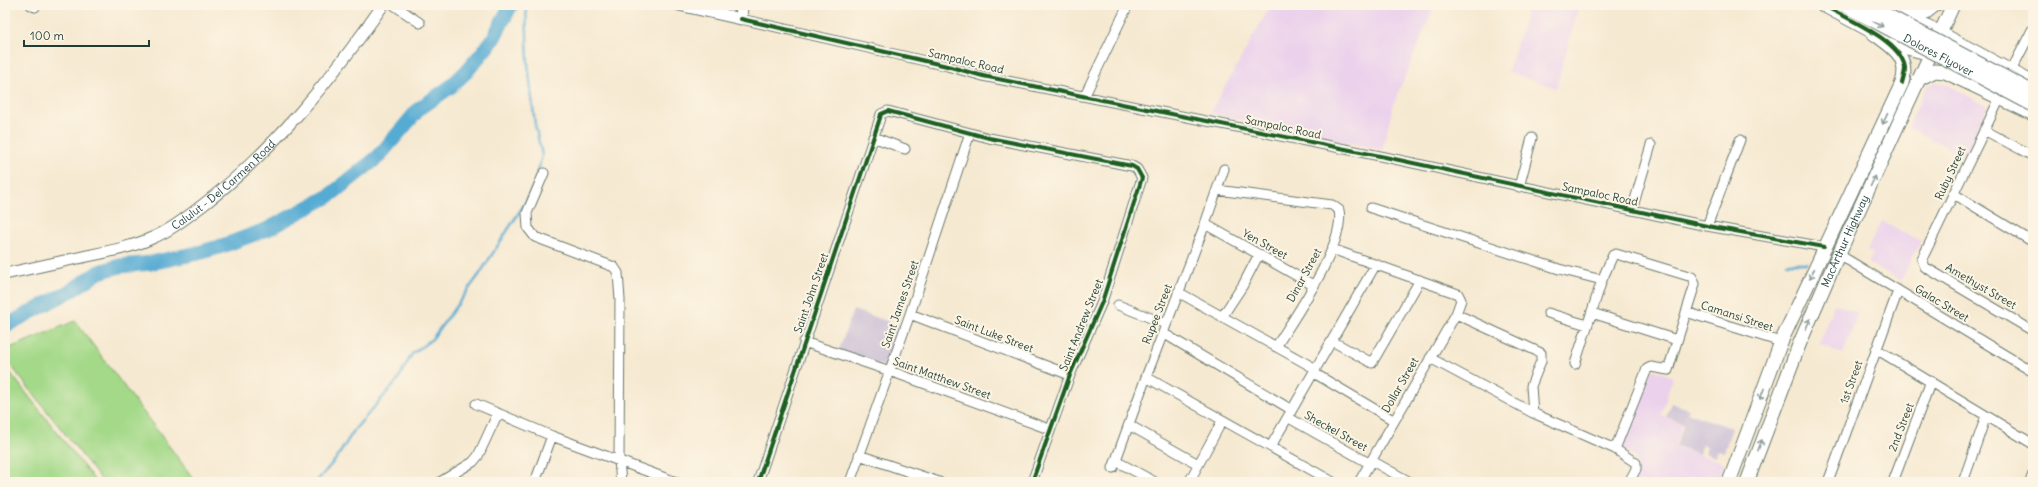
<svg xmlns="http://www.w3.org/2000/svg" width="2038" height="487" font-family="Delius,sans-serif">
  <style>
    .built { fill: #ebd1ec }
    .industrial { fill: #cbbfd6 }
    .green { fill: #a4d989; stroke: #628b5e }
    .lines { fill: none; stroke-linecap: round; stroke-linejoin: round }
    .stream { stroke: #57abd3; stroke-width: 2.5 }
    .river { stroke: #57abd3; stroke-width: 15 }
    .minor-casing { stroke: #6a796b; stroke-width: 11 }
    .major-casing { stroke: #6a796b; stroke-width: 13 }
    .highway-casing { stroke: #6a796b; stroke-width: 15 }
    .minor { stroke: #fff; stroke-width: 9 }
    .major { stroke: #fff; stroke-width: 11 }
    .highway { stroke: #fff; stroke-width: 13 }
    .highway-bridge-casing { stroke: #6a796b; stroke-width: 15; stroke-linecap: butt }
    .highway-bridge { stroke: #fff; stroke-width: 13 }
    .cycleway-casing { stroke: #fcf5e5; stroke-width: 6 }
    .cycleway { stroke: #1b5e20; stroke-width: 4 }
    .oneway { stroke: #8f9e9a }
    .labels { text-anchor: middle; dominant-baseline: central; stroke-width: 4; stroke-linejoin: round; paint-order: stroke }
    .street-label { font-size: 11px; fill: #1f3d34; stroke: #fcf5e5 }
  </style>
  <rect width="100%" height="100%" fill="#fcf5e5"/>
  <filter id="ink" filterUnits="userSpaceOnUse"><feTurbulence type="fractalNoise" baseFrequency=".025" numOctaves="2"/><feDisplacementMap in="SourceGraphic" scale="8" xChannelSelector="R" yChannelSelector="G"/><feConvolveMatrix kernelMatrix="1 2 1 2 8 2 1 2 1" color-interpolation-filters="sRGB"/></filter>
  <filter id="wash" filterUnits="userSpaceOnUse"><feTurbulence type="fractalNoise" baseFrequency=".012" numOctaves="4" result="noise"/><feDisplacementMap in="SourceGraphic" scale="16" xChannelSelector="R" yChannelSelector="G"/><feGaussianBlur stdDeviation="0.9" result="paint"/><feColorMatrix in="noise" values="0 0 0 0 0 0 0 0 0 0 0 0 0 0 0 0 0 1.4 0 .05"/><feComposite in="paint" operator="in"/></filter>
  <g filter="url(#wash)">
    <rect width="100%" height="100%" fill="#f6e9d1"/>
    <!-- built -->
    <path class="built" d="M 1271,5 L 1435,5 L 1394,103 L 1382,150 L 1210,113 Z
      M 1529,5 L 1579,5 L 1556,88 L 1508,72 Z
      M 1936,82 L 1950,86 L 1988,107 L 1965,156 L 1908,127 L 1924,91 L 1928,85 Z
      M 1882,221 L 1921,241 L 1901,280 L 1868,263 L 1873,254 L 1867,250 Z
      M 1834,304 L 1858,313 L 1843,354 L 1819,344 Z
      M 1655,370 L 1673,377 L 1661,415 L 1682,424 L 1675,447 L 1725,463 L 1717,482 L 1631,482 L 1637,462 L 1635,457 L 1619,447 L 1651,371 Z"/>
    <!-- industrial -->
    <path class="industrial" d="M 853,310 L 902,326 L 888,368 L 839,350 Z
      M 1671,403 L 1689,409 L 1687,413 L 1732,428 L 1724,452 L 1718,450 L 1715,457 L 1705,453 L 1707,446 L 1702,444 L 1699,454 L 1676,446 L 1684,424 L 1666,417 Z"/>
    <!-- green -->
    <path class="green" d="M 75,321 L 196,482 L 103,482 L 5,358 L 5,350 Z
      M 5,366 L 96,482 L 5,482 Z"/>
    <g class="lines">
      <!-- stream -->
      <path class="stream" d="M 1787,263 L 1807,263
        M 316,482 L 336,459 L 355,429 L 397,381 L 412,354 L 432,339 L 479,275 L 525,203 L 536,180 L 542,155 L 535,125 L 528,64 L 526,5"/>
      <!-- river -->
      <path class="river" d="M 5,326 L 72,290 L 99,272 L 120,266 L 151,263 L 202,252 L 225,245 L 268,229 L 329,196 L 378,157 L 419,109 L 450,87 L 466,72 L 492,41 L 511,5"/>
    </g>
  </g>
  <g filter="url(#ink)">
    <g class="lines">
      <!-- minor casing -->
      <g class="minor-casing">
        <path id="minor" d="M 31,5 L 35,7
          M 394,5 L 420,23
          M 741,19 L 947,66 L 983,76 L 1385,157 L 1707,226 L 1824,247
          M 2011,71 L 2033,28
          M 1085,95 L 1128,5
          M 2000,98 L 1922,259 L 1925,267 L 2033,331
          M 1984,130 L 2033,156
          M 873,137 L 905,149
          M 544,173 L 527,213 L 528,228 L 535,237 L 614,267 L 618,273 L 620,300 L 619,461 L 621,482
          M 1519,187 L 1532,138
          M 1217,190 L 1332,205 L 1339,210 C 1346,244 1295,316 1276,347
          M 1954,194 L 2033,242
          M 1371,208 L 1559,269 L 1602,280
          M 1632,210 L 1651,145
          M 1205,224 L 1313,285
          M 1707,226 L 1740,140
          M 1332,249 L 1458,294 L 1461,300 L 1456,314 L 1359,482
          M 1838,254 L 2033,372
          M 1178,292 L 1316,369
          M 1118,305 L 1166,324
          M 1686,312 L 1781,342
          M 1548,313 L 1587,325
          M 1592,313 L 1677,340
          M 910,314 L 1070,375
          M 1456,314 L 1541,353 L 1541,361 L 1531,386 L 1533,413
          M 1222,317 L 1243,285 L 1259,254
          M 1163,333 L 1292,410
          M 1332,341 L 1372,363 L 1420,280
          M 804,342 L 890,371 L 1049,429
          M 1876,349 L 2033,444
          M 1430,358 L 1533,413 L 1615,449 L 1647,369 L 1651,367 L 1668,370 L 1695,284 L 1692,277 L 1616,254 L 1613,255 L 1602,280 L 1575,364
          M 1314,373 L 1393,420
          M 1146,377 L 1333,482
          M 476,404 L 552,436 L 676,482
          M 1289,418 L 1367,462 L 1372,461 L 1410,482
          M 1129,425 L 1198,464
          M 1271,446 L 1376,264
          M 1615,449 L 1636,463 L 1636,469 L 1629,482
          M 859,455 L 939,482
          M 1116,461 L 1155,482
          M 1113,468 L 1146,377 L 1205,224 L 1224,169
          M 440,482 L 473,462 L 478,456 L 498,413
          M 535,482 L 552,436
          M 758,482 L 880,118 L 881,114 L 888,111 L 989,138 L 1132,166 L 1137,169 L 1142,178 L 1102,302 L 1070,375 L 1032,482
          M 850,482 L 910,314 L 970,133
          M 1189,482 L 1222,421
          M 1828,482 L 1898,291
          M 1893,482 L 1931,381
          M 1963,482 L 1986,416
          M 2030,482 L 2033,474"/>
      </g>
      <!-- major casing -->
      <g class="major-casing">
        <g id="major">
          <path d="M 679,5 L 741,19 L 742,5"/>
          <path id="s1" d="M 5,274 C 28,269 50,264 73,259 C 99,253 128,249 152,238 C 171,230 187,217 203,205 C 274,150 332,78 383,5"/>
        </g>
      </g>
      <!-- highway casing -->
      <g class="highway-casing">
        <g id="highway">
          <path d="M 1823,5 L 1899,46 L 1923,52 L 1933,48"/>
          <path d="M 1888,5 L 2033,83"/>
          <path d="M 1903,7 L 1913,11 L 1926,12 L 1935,5"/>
          <path d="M 1919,79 L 1935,71 L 1945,72 L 2033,114"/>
          <path d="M 1729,482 L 1781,342 L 1902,83 C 1910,56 1892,47 1873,33"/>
          <path id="s2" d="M 1747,482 L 1799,345 L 1835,262 L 1953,5"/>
        </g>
      </g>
      <!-- minor -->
      <use href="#minor" class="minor"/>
      <!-- major -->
      <use href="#major" class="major"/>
      <!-- highway -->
      <use href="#highway" class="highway"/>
      <!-- highway-bridge casing -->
      <g class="highway-bridge-casing">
        <g id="highway-bridge">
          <path id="s3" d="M 1844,5 L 2033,105"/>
          <path d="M 1868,5 L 2033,92"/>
        </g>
      </g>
      <!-- highway-bridge -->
      <use href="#highway-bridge" class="highway-bridge"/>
      <!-- cycleway casing -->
      <g class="cycleway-casing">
        <path id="cycleway" d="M 1823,5 C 1844,17 1902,41 1905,68 C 1905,73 1903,79 1902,83
          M 741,19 L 947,66 L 983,76 L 1385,157 L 1707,226 L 1824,247
          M 758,482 L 880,118 L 881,114 L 888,111 L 989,138 L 1132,166 L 1137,169 L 1142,178 L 1102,302 L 1070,375 L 1032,482"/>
      </g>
      <!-- cycleway -->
      <use href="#cycleway" class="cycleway"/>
    </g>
    <!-- one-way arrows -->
    <defs><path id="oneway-shaft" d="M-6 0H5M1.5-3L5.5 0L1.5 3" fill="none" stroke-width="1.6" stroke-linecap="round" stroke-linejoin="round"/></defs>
    <g class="oneway">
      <use href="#oneway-shaft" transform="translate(1878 24) rotate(28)"/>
      <use href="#oneway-shaft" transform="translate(1885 119) rotate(115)"/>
      <use href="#oneway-shaft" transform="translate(1873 181) rotate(-65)"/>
      <use href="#oneway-shaft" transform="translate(1812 274) rotate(114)"/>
      <use href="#oneway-shaft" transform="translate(1808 324) rotate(-67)"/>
      <use href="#oneway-shaft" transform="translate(1762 394) rotate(111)"/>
      <use href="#oneway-shaft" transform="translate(1760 445) rotate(-70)"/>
    </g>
  </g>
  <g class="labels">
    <!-- street labels -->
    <g class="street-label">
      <text stroke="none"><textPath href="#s3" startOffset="107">Dolores Flyover</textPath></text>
      <text transform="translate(966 61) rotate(13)">Sampaloc Road</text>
      <text transform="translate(1283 127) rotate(12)">Sampaloc Road</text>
      <text transform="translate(1950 173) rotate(-65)">Ruby Street</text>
      <text stroke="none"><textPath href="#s1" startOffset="241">Calulut - Del Carmen Road</textPath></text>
      <text transform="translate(1600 194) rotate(12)">Sampaloc Road</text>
      <text stroke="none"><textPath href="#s2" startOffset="260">MacArthur Highway</textPath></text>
      <text transform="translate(1265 244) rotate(29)">Yen Street</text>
      <text transform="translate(1304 275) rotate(-61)">Dinar Street</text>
      <text transform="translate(1981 286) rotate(30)">Amethyst Street</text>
      <text transform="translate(811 293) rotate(-71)">Saint John Street</text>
      <text transform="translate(1942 303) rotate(31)">Galac Street</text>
      <text transform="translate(900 304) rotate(-71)">Saint James Street</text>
      <text transform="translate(1157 314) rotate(-69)">Rupee Street</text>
      <text transform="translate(1737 316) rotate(18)">Camansi Street</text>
      <text transform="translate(1081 325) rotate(-68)">Saint Andrew Street</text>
      <text transform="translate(994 334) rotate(21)">Saint Luke Street</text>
      <text transform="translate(942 378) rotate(20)">Saint Matthew Street</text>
      <text transform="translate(1851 382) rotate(-70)">1st Street</text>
      <text transform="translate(1400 385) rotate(-60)">Dollar Street</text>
      <text transform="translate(1901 427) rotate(-69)">2nd Street</text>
      <text transform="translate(1336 431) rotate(29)">Sheckel Street</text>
    </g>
  </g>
  <!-- margin -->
  <rect width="2038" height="487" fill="none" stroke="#fcf5e5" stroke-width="20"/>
  <!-- scale -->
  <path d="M24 40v6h125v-6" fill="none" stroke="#1f3d34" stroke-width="2"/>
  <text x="30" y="40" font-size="12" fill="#1f3d34" stroke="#fcf5e5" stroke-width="3" paint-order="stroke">100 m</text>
</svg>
